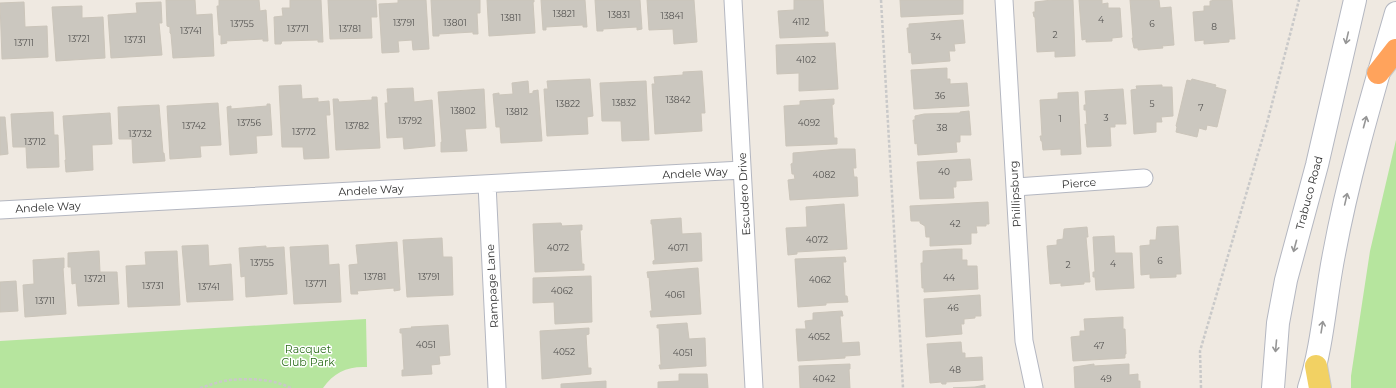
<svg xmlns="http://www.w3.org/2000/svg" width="1396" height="388" font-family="Montserrat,sans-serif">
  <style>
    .green { fill: #b6e59e }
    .building { fill: #cbc7bf; stroke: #cbc5ba }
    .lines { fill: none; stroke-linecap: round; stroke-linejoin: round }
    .street-casing { stroke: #b4b7c1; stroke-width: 19 }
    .secondary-casing { stroke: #b4b7c1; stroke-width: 24 }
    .primary-casing { stroke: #c9c9c9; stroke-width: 24 }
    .highway-casing { stroke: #c9c9c9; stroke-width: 24 }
    .path { stroke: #c9c9c9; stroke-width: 2.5; stroke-dasharray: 3 2; stroke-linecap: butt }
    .street { stroke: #fff; stroke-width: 17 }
    .secondary { stroke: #fff; stroke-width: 22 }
    .primary { stroke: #f2d163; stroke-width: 22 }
    .highway { stroke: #ffa35c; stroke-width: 22 }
    .oneway { stroke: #969696 }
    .labels { text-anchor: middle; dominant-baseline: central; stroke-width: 3; stroke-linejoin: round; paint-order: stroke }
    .number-label { font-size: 9px; fill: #555452 }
    .street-label { font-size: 11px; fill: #2e2e2e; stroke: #fff }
    .park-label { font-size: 11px; fill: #2c6e1b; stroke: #fff }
  </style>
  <rect width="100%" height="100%" fill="#efe9e1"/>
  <!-- green -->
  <path class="green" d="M 1396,140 L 1396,388 L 1351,388 L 1351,376 L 1370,251 Z
    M 366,319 L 367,367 C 348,366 334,372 323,388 L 0,388 L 0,341 Z"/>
  <!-- building -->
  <path class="building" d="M 166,0 L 195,0 L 196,15 L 212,14 L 214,56 L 173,58 L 171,34 L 170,33 L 170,27 L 167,26 Z
    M 219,0 L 259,0 L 260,11 L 266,10 L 268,41 L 263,41 L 263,39 L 226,41 L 227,43 L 221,44 L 221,35 L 219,35 L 217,6 L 219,6 Z
    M 290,0 L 321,0 L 323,42 L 318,42 L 318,40 L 282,41 L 281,44 L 275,44 L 274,17 L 283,16 L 282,8 L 290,8 Z
    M 328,0 L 376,0 L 377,17 L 371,17 L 372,38 L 330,39 Z
    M 398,0 L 426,0 L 429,49 L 413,50 L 412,40 L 398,41 L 399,52 L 382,53 L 379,4 L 398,3 Z
    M 431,0 L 480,0 L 480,13 L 477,13 L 478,34 L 473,34 L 473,32 L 439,34 L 439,36 L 433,36 Z
    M 487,0 L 534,0 L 534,2 L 533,2 L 535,33 L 489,36 Z
    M 541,0 L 585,0 L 587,27 L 583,27 L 583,25 L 546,27 L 546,30 L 543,30 Z
    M 595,0 L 640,0 L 642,29 L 637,30 L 637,27 L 603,29 L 603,31 L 597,31 Z
    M 647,0 L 694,0 L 697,42 L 674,44 L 673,29 L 649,30 Z
    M 794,0 L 823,0 L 825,32 L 828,32 L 828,36 L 780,38 L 778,11 L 794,10 Z
    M 900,0 L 963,0 L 963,14 L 901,17 Z
    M 1052,0 L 1073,0 L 1075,56 L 1055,57 L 1055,51 L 1037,52 L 1035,17 L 1034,17 L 1033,12 L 1035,12 L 1035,2 Z
    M 1079,0 L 1102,0 L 1102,4 L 1108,3 L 1108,8 L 1120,8 L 1122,37 L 1112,38 L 1112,41 L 1086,42 L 1086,39 L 1082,40 Z
    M 1130,0 L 1159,0 L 1160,8 L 1171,7 L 1174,45 L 1162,46 L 1163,48 L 1138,50 L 1138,48 L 1134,48 L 1132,38 L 1133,38 Z
    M 1212,0 L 1232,0 L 1235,39 L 1229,39 L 1229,42 L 1204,44 L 1204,40 L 1195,41 L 1193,12 L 1204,11 L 1204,6 L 1210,6 L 1210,1 L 1212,1 Z
    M 24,2 L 25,27 L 47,26 L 48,57 L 2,59 L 0,3 Z
    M 161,2 L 162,23 L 159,23 L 162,55 L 111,58 L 108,15 L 137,13 L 136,3 Z
    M 82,6 L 82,18 L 103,17 L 105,58 L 56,61 L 52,7 Z
    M 963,20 L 965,43 L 954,44 L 955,51 L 949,51 L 950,61 L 912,64 L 911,52 L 909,53 L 907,28 L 909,28 L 909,24 Z
    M 835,43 L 838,89 L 799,91 L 799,73 L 777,74 L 776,45 Z
    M 947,68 L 947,79 L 950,79 L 950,84 L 967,83 L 969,106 L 914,109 L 911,70 Z
    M 702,71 L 705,113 L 701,113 L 702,131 L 655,134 L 652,84 L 655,84 L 654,77 L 683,75 L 683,72 Z
    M 590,79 L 593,116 L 587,117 L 588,134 L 547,136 L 544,89 L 548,89 L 547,81 Z
    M 1192,79 L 1216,85 L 1215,87 L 1226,90 L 1217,127 L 1207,125 L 1206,130 L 1199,128 L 1197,137 L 1176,132 L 1177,127 L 1176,126 L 1187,80 L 1191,81 Z
    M 528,81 L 529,94 L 533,93 L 533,91 L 538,90 L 542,141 L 501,143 L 500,127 L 496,127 L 493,94 L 499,93 L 499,95 L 513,94 L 512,83 Z
    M 646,81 L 649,140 L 622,141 L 621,121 L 602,121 L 600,83 Z
    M 301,85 L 302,99 L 318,98 L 318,102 L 329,101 L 330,115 L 326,115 L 329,158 L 304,159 L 303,147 L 282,147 L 279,86 Z
    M 1162,85 L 1162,87 L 1172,87 L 1173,116 L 1161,117 L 1162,122 L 1156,122 L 1156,132 L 1134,134 L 1131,90 L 1137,89 L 1136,86 Z
    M 413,88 L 414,102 L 432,100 L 435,146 L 404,149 L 403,137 L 387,138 L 385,103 L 388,103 L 387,89 Z
    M 484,89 L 486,128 L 465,129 L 467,151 L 441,152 L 441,142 L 442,142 L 438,92 Z
    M 1123,89 L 1126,124 L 1115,124 L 1115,127 L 1110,127 L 1111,146 L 1087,147 L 1085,124 L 1087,125 L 1086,110 L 1084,110 L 1084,105 L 1086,105 L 1085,91 Z
    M 1078,92 L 1081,154 L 1061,155 L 1061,149 L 1043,150 L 1042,141 L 1041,141 L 1040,136 L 1042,136 L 1040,100 L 1058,99 L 1058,93 Z
    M 372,97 L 377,97 L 380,148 L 336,150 L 333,99 L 338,99 L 339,102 L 372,100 Z
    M 834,99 L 834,104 L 832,105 L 834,138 L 837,138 L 837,144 L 786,146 L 784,106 L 800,105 L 800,101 Z
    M 218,103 L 221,145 L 200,146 L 201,157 L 170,159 L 167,106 Z
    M 267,104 L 270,104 L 272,135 L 256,136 L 257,153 L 230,155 L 227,107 L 231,106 L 231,109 L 267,106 Z
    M 159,105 L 163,153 L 164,153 L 165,161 L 133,163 L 132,139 L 119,139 L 118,107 Z
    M 969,111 L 971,135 L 960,135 L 960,142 L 956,142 L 957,152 L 918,155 L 917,143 L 915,144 L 913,120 L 915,120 L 915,116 L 924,114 L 960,113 L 960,112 Z
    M 53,112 L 54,135 L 58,135 L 59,167 L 27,168 L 26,147 L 13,147 L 11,114 Z
    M 110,113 L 112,144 L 92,145 L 93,170 L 66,172 L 65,160 L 66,160 L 63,116 Z
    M 0,117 L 5,117 L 8,154 L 0,155 Z
    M 840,149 L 855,149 L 856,168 L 853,168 L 854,177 L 857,177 L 858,196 L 790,200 L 788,180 L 795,179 L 794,174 L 792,174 L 791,164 L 793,163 L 793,153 Z
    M 970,159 L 972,180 L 956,181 L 956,187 L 953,187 L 954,198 L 920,199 L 917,162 Z
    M 988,202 L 989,224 L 986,224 L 986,226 L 976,226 L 977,233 L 971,233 L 971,244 L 930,246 L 930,237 L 926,237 L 925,226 L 920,223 L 920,221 L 911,221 L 910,206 Z
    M 844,204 L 847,249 L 797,252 L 797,254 L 788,255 L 786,228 L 807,227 L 806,207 Z
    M 681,218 L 682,234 L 701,233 L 702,261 L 653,264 L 653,261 L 655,260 L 652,224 L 651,224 L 651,220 Z
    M 561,223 L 562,226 L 582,225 L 582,230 L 580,230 L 582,264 L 584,264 L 584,270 L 535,272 L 533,224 Z
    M 1178,226 L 1181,274 L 1176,274 L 1176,277 L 1150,278 L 1150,274 L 1141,275 L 1140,246 L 1150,245 L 1150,240 L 1156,240 L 1157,227 Z
    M 1087,227 L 1088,237 L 1086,237 L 1090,282 L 1084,282 L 1084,284 L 1061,286 L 1061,283 L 1050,284 L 1047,246 L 1057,245 L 1057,240 L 1063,239 L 1064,229 Z
    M 1114,236 L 1115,253 L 1132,253 L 1134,288 L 1096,290 L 1095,277 L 1093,277 L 1093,272 L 1095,272 L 1093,237 Z
    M 442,238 L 443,257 L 452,257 L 453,295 L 407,297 L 403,240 Z
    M 397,242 L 400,290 L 394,291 L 394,288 L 357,291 L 358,294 L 351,294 L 349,265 L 358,264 L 356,245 Z
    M 208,245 L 209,266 L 231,264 L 233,300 L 187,302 L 182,246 Z
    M 328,245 L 329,265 L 339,264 L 341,302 L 294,304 L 290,247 Z
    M 266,246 L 266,248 L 284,247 L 287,294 L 246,297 L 245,276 L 241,277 L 239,248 Z
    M 954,249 L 962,249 L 962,260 L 967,260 L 967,266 L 977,266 L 978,289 L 924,292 L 924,288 L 922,288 L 921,263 L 923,263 L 923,251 Z
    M 99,251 L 100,272 L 117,272 L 119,304 L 78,306 L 76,283 L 72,284 L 71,267 L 68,267 L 68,253 Z
    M 177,251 L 180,305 L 128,307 L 126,266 L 146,265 L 145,252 Z
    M 845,257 L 846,262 L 843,262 L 845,296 L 847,296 L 848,302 L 826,303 L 826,305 L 798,307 L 795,259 Z
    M 64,258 L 64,268 L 63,268 L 66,314 L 25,317 L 23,285 L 34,284 L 33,260 Z
    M 698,268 L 701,314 L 651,317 L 650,311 L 652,311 L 649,277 L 648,278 L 647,272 Z
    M 591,276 L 592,322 L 555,324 L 554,302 L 533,303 L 533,278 Z
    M 16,281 L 18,311 L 0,312 L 0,282 Z
    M 980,295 L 981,316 L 975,316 L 975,318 L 964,319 L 964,324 L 961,324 L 962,334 L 926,337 L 924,299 Z
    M 842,311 L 843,316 L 840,316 L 842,343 L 859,342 L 860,355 L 845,356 L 845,358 L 798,361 L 796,329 L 806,329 L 805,321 L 813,320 L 813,313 Z
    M 1123,317 L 1123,329 L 1125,329 L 1126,354 L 1125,354 L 1125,358 L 1073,361 L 1071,337 L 1080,336 L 1080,331 L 1085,331 L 1084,319 Z
    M 687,323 L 689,339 L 705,338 L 706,366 L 660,369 L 659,365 L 661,365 L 659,328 L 657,328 L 657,325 Z
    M 448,325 L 450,355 L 439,356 L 440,364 L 431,365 L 432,374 L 402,376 L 402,370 L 404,370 L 402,333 L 400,333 L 400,329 L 412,328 L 411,327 Z
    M 589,328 L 589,334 L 586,335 L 588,368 L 591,368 L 591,374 L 542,379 L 540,331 Z
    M 961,342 L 962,353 L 965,353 L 965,358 L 982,357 L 983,380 L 946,382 L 946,384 L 942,384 L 941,382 L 930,383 L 927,344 Z
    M 850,364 L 850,369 L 849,369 L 850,388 L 800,388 L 799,366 Z
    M 1094,364 L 1094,366 L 1129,364 L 1129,375 L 1138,374 L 1138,381 L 1140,381 L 1140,388 L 1075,388 L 1074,367 Z
    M 679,374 L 707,374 L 708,388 L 658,388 L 658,382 L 679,381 Z
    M 606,381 L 606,388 L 561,388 L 561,384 Z
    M 985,385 L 985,388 L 953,388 L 975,387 Z"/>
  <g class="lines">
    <!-- street casing -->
    <g class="street-casing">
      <path id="street" d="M 733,0 L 754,388
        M 1004,0 L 1024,341 L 1034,388
        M 487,184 L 497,388
        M 1015,187 L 1144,178
        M 0,210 L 742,170"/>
    </g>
    <!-- secondary casing -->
    <g class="secondary-casing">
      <path id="secondary" d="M 1273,388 L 1278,323 L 1286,280 L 1317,165 L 1355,0
        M 1309,388 C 1323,345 1325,299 1334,254 C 1349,173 1373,93 1396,13"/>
    </g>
    <!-- primary casing -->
    <g class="primary-casing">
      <path id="primary" d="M 1316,366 L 1320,388"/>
    </g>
    <!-- highway casing -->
    <g class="highway-casing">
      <path id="highway" d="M 1378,73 L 1396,50"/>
    </g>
    <!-- path -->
    <path class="path" d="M 881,0 L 903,388
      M 200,388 C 210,385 220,381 230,380 C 250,378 273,379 291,388
      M 1201,388 L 1200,351 L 1267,123 L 1299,0"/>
    <!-- street -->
    <use href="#street" class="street"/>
    <!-- secondary -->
    <use href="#secondary" class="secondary"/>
    <!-- primary -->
    <use href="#primary" class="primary"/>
    <!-- highway -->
    <use href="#highway" class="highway"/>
  </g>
  <!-- one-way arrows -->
  <defs><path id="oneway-shaft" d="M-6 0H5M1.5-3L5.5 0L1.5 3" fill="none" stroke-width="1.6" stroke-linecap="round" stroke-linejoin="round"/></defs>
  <g class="oneway">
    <use href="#oneway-shaft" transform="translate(1347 38) rotate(103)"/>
    <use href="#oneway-shaft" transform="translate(1365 122) rotate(-75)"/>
    <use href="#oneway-shaft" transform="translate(1346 199) rotate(-77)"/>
    <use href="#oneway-shaft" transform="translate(1295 246) rotate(105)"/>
    <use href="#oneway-shaft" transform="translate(1322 327) rotate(-81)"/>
    <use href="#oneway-shaft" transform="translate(1276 346) rotate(95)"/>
  </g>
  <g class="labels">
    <!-- number labels -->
    <g class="number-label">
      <text x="564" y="13">13821</text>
      <text x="619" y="14">13831</text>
      <text x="672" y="15">13841</text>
      <text x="511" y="17">13811</text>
      <text x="1101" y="19">4</text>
      <text x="801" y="21">4112</text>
      <text x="404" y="22">13791</text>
      <text x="455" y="22">13801</text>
      <text x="242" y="23">13755</text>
      <text x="1152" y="23">6</text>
      <text x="1214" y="26">8</text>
      <text x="298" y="28">13771</text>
      <text x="350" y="28">13781</text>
      <text x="191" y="30">13741</text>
      <text x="1055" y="34">2</text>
      <text x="936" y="36">34</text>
      <text x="79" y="38">13721</text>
      <text x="135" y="39">13731</text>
      <text x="24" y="42">13711</text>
      <text x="806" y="59">4102</text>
      <text x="940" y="95">36</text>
      <text x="678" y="99">13842</text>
      <text x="624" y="102">13832</text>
      <text x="568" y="103">13822</text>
      <text x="1152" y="103">5</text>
      <text x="1201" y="107">7</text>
      <text x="463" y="110">13802</text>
      <text x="517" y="111">13812</text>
      <text x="1106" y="117">3</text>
      <text x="1060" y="118">1</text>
      <text x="410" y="120">13792</text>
      <text x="249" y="122">13756</text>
      <text x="809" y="122">4092</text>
      <text x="194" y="125">13742</text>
      <text x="357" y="125">13782</text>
      <text x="942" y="127">38</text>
      <text x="304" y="131">13772</text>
      <text x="140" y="133">13732</text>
      <text x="35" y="141">13712</text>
      <text x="944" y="171">40</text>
      <text x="824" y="174">4082</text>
      <text x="955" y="223">42</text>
      <text x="817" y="239">4072</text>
      <text x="558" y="247">4072</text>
      <text x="678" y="247">4071</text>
      <text x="1160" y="260">6</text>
      <text x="262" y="262">13755</text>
      <text x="1113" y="263">4</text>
      <text x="1068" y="264">2</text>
      <text x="375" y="276">13781</text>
      <text x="429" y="276">13791</text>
      <text x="949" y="277">44</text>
      <text x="95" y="278">13721</text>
      <text x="820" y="279">4062</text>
      <text x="316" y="283">13771</text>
      <text x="153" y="285">13731</text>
      <text x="209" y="286">13741</text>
      <text x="562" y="290">4062</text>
      <text x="675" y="294">4061</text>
      <text x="45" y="300">13711</text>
      <text x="953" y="307">46</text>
      <text x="819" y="336">4052</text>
      <text x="426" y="344">4051</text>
      <text x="1099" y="345">47</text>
      <text x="564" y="351">4052</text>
      <text x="683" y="352">4051</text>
      <text x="955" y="369">48</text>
      <text x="824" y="378">4042</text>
      <text x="1106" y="378">49</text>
    </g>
    <!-- street labels -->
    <g class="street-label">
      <text transform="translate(695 173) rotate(-3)">Andele Way</text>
      <text transform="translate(1079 183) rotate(-4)">Pierce</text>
      <text transform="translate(371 190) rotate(-3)">Andele Way</text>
      <text transform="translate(1309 193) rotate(-75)">Trabuco Road</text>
      <text transform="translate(744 194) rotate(-93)">Escudero Drive</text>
      <text transform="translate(1015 194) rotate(-93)">Phillipsburg</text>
      <text transform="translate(48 207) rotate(-3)">Andele Way</text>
      <text transform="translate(492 286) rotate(-93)">Rampage Lane</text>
    </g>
    <!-- park labels -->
    <g class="park-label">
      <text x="308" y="349">Racquet<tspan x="308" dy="13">Club Park</tspan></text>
    </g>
  </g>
</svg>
